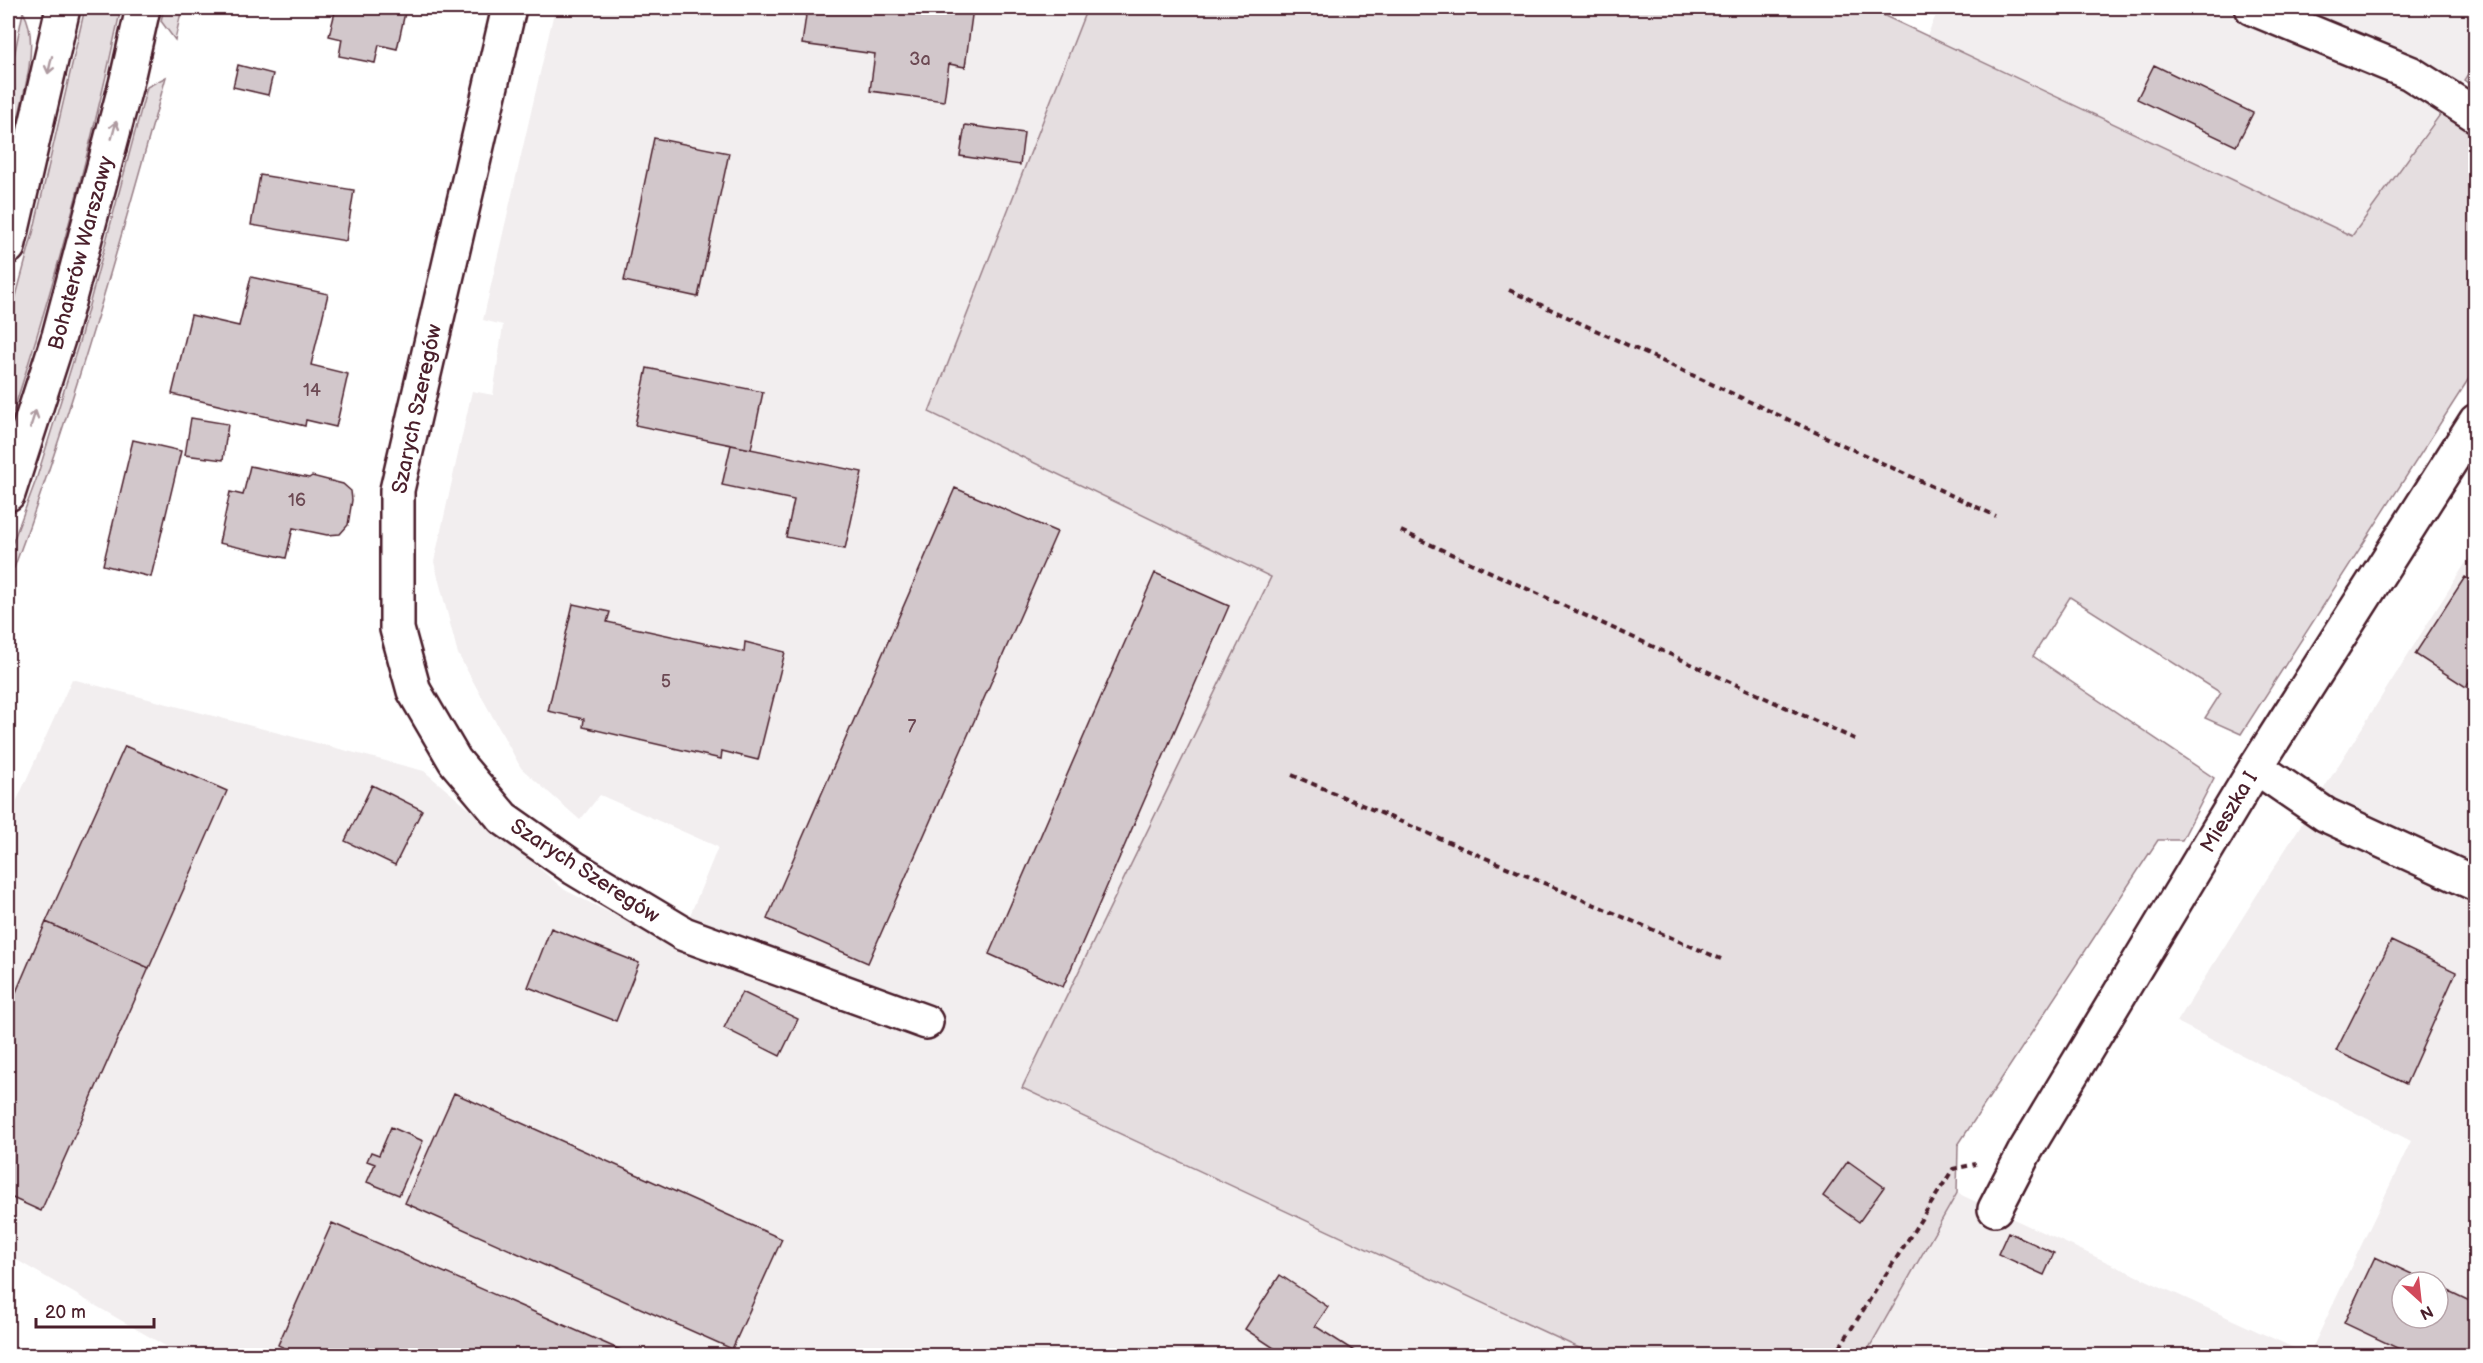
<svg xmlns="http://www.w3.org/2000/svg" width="2483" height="1363" font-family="'Balsamiq Sans',sans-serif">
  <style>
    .built { fill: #f2eeef; fill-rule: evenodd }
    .green { fill: #e5dee0; stroke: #987e86; stroke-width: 1.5 }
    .building { fill: #d2c7cb; stroke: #4a1f2b; stroke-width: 1.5 }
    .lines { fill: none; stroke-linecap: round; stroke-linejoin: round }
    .minor-casing { stroke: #4a1f2b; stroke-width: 38 }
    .path { stroke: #4a1f2b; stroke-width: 4; stroke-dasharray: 6 4.5; stroke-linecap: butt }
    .minor { stroke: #fff; stroke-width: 33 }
    .oneway { stroke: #ae9aa0 }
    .labels { text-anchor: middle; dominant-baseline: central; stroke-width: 4.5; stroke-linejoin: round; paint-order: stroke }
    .number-label { font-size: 18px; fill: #6c4953 }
    .street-label { font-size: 21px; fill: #4a1f2b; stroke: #fff }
  </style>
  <rect width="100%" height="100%" fill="#fff"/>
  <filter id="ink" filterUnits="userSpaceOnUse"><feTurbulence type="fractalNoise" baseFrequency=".0167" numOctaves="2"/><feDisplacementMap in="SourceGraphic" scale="12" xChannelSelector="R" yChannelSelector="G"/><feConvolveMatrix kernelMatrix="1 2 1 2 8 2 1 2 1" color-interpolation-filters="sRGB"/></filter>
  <g filter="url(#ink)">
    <!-- built -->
    <path class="built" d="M 555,8 L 1087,8 L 930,412 L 1271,577 L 1022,1088 L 1594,1355 L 181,1355 L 8,1255 L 8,820 L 72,679 L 424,771 L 565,890 L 677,947 L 718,847 L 600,795 L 580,820 L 521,768 L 458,654 L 434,562 L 472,391 L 493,395 L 503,325 L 483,320 Z
      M 1939,8 L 2475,8 L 2475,63 L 2352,236 L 1927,36 Z
      M 2475,548 L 2475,1355 L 1865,1356 L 1957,1193 L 2309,1355 L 2411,1141 L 2177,1022 ZM 2402,1282 L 2438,1282 L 2438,1318 L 2402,1318 Z"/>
    <!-- green -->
    <path class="green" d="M 85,8 L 121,8 C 91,150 53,290 8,428 L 8,326 L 34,229 Z
      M 164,8 L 182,8 L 175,40 L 161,21 Z
      M 1087,8 L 1868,8 L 2352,236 L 2444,109 L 2475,134 L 2475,369 L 2241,734 L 2205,718 L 2221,693 L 2070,597 L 2033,656 L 2214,778 L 2182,840 L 2158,840 L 1958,1145 L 1957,1193 L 1865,1355 L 1594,1355 L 1022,1088 L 1271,577 L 929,412 Z
      M 23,12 C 44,44 16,120 8,158 L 8,86 Z
      M 2475,63 L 2475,88 L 2464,80 Z
      M 166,77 C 120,242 74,407 14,568 L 8,569 L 8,555 L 36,480 L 80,339 L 147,87 Z"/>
    <!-- building -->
    <path class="building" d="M 336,8 L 406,8 L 397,49 L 379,45 L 375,63 L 339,56 L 342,39 L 329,36 Z
      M 807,8 L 973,8 L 965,67 L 949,64 L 944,101 L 870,91 L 875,54 L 802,44 Z
      M 238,65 L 273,74 L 268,95 L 233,87 Z
      M 2154,65 L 2253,113 L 2236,146 L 2137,99 Z
      M 965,125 L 1024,133 L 1020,165 L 960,156 Z
      M 654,138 L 729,153 L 698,297 L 624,281 Z
      M 260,175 L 354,190 L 346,241 L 251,225 Z
      M 251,277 L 328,294 L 311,365 L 348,374 L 336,427 L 306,420 L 305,426 L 172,394 L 191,315 L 239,326 Z
      M 647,368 L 763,392 L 751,449 L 635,425 Z
      M 191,418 L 228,424 L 223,460 L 185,455 Z
      M 133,440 L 181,451 L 151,577 L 103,565 Z
      M 731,445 L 862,472 L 845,549 L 786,537 L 794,500 L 722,485 Z
      M 250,466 L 309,478 L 312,476 L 343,484 L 351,491 L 352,500 L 348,525 L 340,534 L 327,535 L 293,528 L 286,558 L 219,543 L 230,492 L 243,495 Z
      M 955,488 L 1057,532 L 868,963 L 767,919 Z
      M 1155,573 L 1229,606 L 1063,987 L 989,954 Z
      M 2465,577 L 2476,584 L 2476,672 L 2466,687 L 2415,654 Z
      M 573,604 L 610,612 L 607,622 L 744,652 L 745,642 L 785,652 L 758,760 L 722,751 L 721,759 L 583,727 L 584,719 L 548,711 Z
      M 125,746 L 227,791 L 149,968 L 46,922 Z
      M 372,785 L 422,810 L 395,865 L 345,841 Z
      M 46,922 L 149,968 L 41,1211 L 8,1196 L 8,1011 Z
      M 551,928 L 639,963 L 616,1021 L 528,987 Z
      M 2391,941 L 2456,972 L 2406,1084 L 2336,1051 Z
      M 742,992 L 798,1019 L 780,1056 L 724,1028 Z
      M 454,1093 L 782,1239 L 732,1349 L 405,1203 Z
      M 391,1127 L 423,1141 L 399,1195 L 367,1182 L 375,1164 L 367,1161 L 371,1152 L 379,1155 Z
      M 1848,1161 L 1884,1187 L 1859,1222 L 1823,1196 Z
      M 332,1223 L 634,1356 L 301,1356 L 278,1345 Z
      M 2008,1232 L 2054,1253 L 2044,1275 L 1998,1254 Z
      M 2375,1257 L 2429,1282 L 2402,1282 L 2402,1318 L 2438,1318 L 2438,1286 L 2476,1304 L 2474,1356 L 2414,1356 L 2344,1323 Z
      M 1280,1275 L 1328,1307 L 1315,1326 L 1362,1356 L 1269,1356 L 1274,1348 L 1245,1329 Z"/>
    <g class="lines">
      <!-- minor casing -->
      <g class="minor-casing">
        <path id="minor" d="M 509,8 L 397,490 L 397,629 L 414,691 L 455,761 L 503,818 L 574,868 L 684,934 L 926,1022
          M 2252,8 L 2410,73 L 2476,115
          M 8,247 L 63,8
          M 8,494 L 59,336 L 126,84 L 143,8
          M 2256,767 L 2326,815 L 2476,884
          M 1995,1209 L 2024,1153 L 2256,767 L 2476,421"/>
      </g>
      <!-- path -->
      <path class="path" d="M 1509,290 L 1996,516
        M 1401,531 L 1859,741
        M 1292,775 L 1721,959
        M 1834,1356 L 1953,1169 L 1976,1164"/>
      <!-- minor -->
      <use href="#minor" class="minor"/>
    </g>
    <!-- one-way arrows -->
    <defs><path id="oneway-shaft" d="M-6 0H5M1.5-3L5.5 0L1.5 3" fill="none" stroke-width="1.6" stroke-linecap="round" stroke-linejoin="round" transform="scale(1.5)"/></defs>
    <g class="oneway">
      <use href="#oneway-shaft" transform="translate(50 65) rotate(103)"/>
      <use href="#oneway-shaft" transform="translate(114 130) rotate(-75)"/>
      <use href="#oneway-shaft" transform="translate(33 419) rotate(-72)"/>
    </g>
  </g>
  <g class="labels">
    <!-- number labels -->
    <g class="number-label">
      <text x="920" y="59">3a</text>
      <text x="312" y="390">14</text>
      <text x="297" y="500">16</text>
      <text x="666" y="681">5</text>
      <text x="912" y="726">7</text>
    </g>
    <!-- street labels -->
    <g class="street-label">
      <text transform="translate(81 253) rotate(-75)">Bohaterów Warszawy</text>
      <text transform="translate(417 409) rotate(-78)">Szarych Szeregów</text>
      <text transform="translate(2229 812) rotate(-59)">Mieszka I</text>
      <text transform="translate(585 871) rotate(33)">Szarych Szeregów</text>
    </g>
  </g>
  <!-- margin -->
  <rect width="2483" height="1363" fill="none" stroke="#fff" stroke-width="30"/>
  <rect x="15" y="15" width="2453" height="1333" fill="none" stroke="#4a1f2b" stroke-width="2" filter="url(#ink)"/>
  <!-- north arrow -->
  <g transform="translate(2420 1300) rotate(153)"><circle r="28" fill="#ffffff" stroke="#b7a5aa" stroke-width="1.5"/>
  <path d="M0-4.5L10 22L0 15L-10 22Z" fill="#d1495b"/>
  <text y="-9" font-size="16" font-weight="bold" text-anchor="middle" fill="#4a1f2b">N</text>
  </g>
  <!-- scale -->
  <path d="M36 1318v9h118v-9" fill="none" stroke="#4a1f2b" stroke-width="3"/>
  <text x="45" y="1318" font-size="18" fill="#4a1f2b" stroke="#ffffff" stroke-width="4.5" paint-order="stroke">20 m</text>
</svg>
